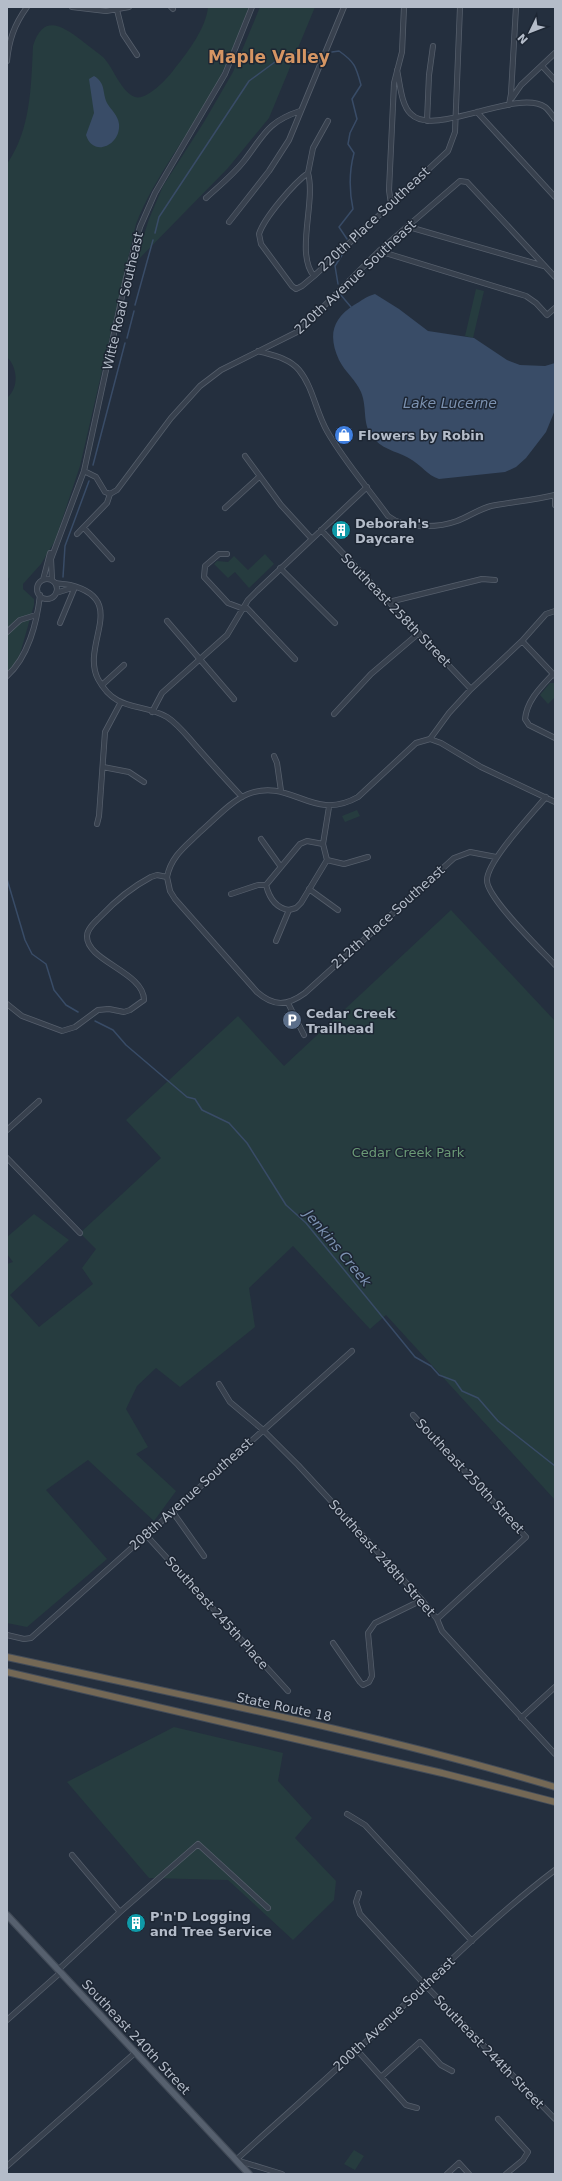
<svg xmlns="http://www.w3.org/2000/svg" width="562" height="2181" font-family="'DejaVu Sans',sans-serif">
  <style>
    .green { fill: #263c3f }
    .water { fill: #394c67 }
    .lines { fill: none; stroke-linecap: round; stroke-linejoin: round }
    .stream { stroke: #394c67; stroke-width: 1.5 }
    .minor-casing { stroke: #565f6c; stroke-width: 6 }
    .major-casing { stroke: #414a57; stroke-width: 8 }
    .highway-casing { stroke: #434c59; stroke-width: 8 }
    .minor { stroke: #38414e; stroke-width: 4.5 }
    .major { stroke: #56606e; stroke-width: 5.5 }
    .highway { stroke: #746855; stroke-width: 6 }
    .labels { text-anchor: middle; dominant-baseline: central; stroke-width: 3; stroke-linejoin: round; paint-order: stroke }
    .street-label { font-size: 13px; fill: #b4bcc9; stroke: #1d2633 }
    .poi-label { font-size: 13px; font-weight: bold; fill: #b4bcc9; stroke: #1d2633; text-anchor: start }
    .park-label { font-size: 13px; fill: #6b9a76; stroke: #1d2633 }
    .water-label { font-size: 14px; font-style: italic; fill: #7c92b1; stroke: #1d2633 }
    .district-label { font-size: 17px; font-weight: bold; fill: #d59563; stroke: #1d2633 }
  </style>
  <rect width="100%" height="100%" fill="#242f3e"/>
  <!-- green -->
  <path class="green" d="M 208,7 L 249,7 C 237,36 227,67 211,94 C 187,137 154,178 136,224 L 80,466 L 55,541 L 41,564 L 23,584 L 23,589 L 34,599 L 34,605 L 20,654 L 7,677 L 7,583 L 10,577 L 7,580 L 7,398 C 19,388 18,368 7,357 L 7,164 C 31,129 31,87 33,46 C 43,14 61,25 81,40 C 88,46 96,51 103,57 C 114,68 120,91 135,97 C 147,101 169,77 175,68 C 188,52 206,28 208,7 Z
    M 260,7 L 315,7 L 269,118 L 228,168 L 135,263 L 149,219 L 163,186 L 204,122 L 233,72 Z
    M 476,289 L 484,291 L 473,338 L 465,336 Z
    M 265,554 L 274,564 L 249,588 L 235,572 L 228,578 L 214,564 L 217,561 L 228,562 L 234,556 L 248,570 Z
    M 550,683 L 555,683 L 555,697 L 548,704 L 540,695 Z
    M 357,810 L 360,816 L 345,822 L 342,816 Z
    M 451,910 L 555,1021 L 555,1500 L 386,1315 L 370,1329 L 293,1246 L 249,1288 L 255,1327 L 180,1387 L 156,1368 L 137,1386 L 126,1409 L 148,1447 L 136,1454 L 176,1491 L 154,1521 L 88,1460 L 46,1490 L 107,1559 L 27,1627 L 7,1623 L 7,1264 L 13,1262 L 7,1254 L 7,1237 L 34,1214 L 69,1240 L 10,1295 L 39,1327 L 93,1284 L 82,1268 L 96,1249 L 80,1233 L 161,1158 L 126,1120 L 238,1016 L 284,1066 Z
    M 174,1727 L 283,1753 L 278,1781 L 312,1818 L 295,1838 L 336,1881 L 334,1900 L 293,1940 L 228,1880 L 149,1878 L 67,1782 Z
    M 354,2150 L 364,2156 L 355,2170 L 344,2164 Z"/>
  <!-- water -->
  <path class="water" d="M 94,76 C 106,83 102,92 107,103 C 111,110 118,115 119,124 C 121,145 93,158 86,135 L 94,113 L 89,79 Z
    M 375,294 L 399,309 L 428,331 L 474,338 L 507,360 L 520,365 L 545,366 L 555,363 L 555,410 L 546,432 L 526,458 L 516,467 L 505,472 L 439,479 C 427,475 422,466 412,460 C 400,452 386,451 375,440 C 361,426 368,409 361,392 C 356,380 345,372 339,360 C 328,336 332,319 354,305 C 361,301 367,296 375,294 Z"/>
  <g class="lines">
    <!-- stream -->
    <path class="stream" d="M 332,52 L 339,51 C 355,62 356,67 361,85 L 352,99 L 357,119 L 350,133 L 348,144 L 354,153 C 349,172 349,190 353,209 L 339,227 L 347,239
      M 155,233 L 159,217 L 249,81 L 279,59 L 302,51 L 320,55
      M 338,284 L 335,266 L 346,249
      M 340,294 L 351,307
      M 135,305 L 153,240
      M 127,338 L 134,311
      M 93,465 L 125,343
      M 63,577 L 65,546 L 89,481
      M 7,879 L 25,940 L 32,954 L 46,964 L 54,990 L 66,1005 L 78,1012
      M 95,1021 L 113,1030 L 126,1045 L 187,1097 L 195,1099 L 202,1110 L 229,1123 L 247,1143 L 286,1205 L 306,1223 L 415,1357 L 431,1366 L 439,1375 L 455,1381 L 462,1391 L 478,1398 L 498,1421 L 555,1466"/>
    <!-- minor casing -->
    <g class="minor-casing">
      <path id="minor" d="M 72,7 L 106,11 L 129,7
        M 171,7 L 173,9
        M 117,10 L 123,34 L 137,55
        M 7,61 C 9,40 14,25 27,7
        M 542,66 L 555,80
        M 397,70 C 400,83 401,105 411,114 C 434,138 517,88 545,107 C 549,110 552,115 555,119
        M 512,98 L 521,85 L 555,53
        M 509,105 L 511,94 L 516,7
        M 477,112 L 555,197
        M 328,121 L 313,148 L 308,173 C 294,183 264,218 259,234 L 261,244 L 292,286 L 296,289 L 302,286 L 314,276 L 448,151 L 455,132 L 460,7
        M 427,121 L 429,75 L 433,46
        M 308,173 C 316,202 295,254 314,276
        M 206,198 C 219,186 233,175 244,161 C 264,135 267,122 300,111
        M 391,204 L 389,190 L 394,83 L 402,52 L 404,7
        M 229,222 L 269,171 L 289,140 L 344,7
        M 409,227 L 544,266
        M 379,251 L 526,296 L 536,303 L 547,315 L 555,308
        M 258,351 C 272,355 289,358 299,370 C 313,387 316,412 327,431 C 344,461 368,488 388,516 C 404,529 438,528 457,521 C 468,517 479,509 491,506 C 512,502 534,500 555,495
        M 245,456 L 281,505 L 312,539
        M 84,471 L 96,477 L 105,492 L 110,494
        M 555,496 L 555,505
        M 225,508 L 259,477
        M 84,528 L 112,559
        M 321,530 L 471,689
        M 77,534 L 107,503 L 110,494 L 117,490 L 171,418 L 200,386 L 221,370 L 299,331 L 379,251 L 460,181 L 467,182 L 555,277
        M 227,554 L 219,554 L 205,566 L 204,577 L 228,603 L 244,609
        M 280,568 L 335,623
        M37 589a10 10 0 1 1 20 0a10 10 0 1 1-20 0Z
        M 43,580 L 50,553
        M 52,580 L 51,559 L 84,471 L 126,278 L 140,227 L 155,193 L 225,74 L 252,7
        M 55,583 C 60,584 65,584 70,585 C 130,600 80,644 98,679 C 116,713 141,702 167,717 C 178,724 187,736 195,745 C 210,762 226,780 242,797
        M 56,593 L 75,587
        M 389,602 L 482,579 L 495,580
        M 245,606 L 295,659
        M 167,621 L 234,699
        M 60,623 L 75,587
        M 7,632 L 20,620 L 36,615
        M 522,641 L 555,676
        M 553,674 C 541,687 527,700 525,719 L 529,725 L 555,738
        M 7,676 C 28,657 37,623 40,595
        M 102,685 L 124,665
        M 152,712 L 162,693 L 227,635 L 248,600 L 257,591 L 367,487
        M 334,714 L 371,674 L 419,633
        M 430,739 L 441,743 L 481,767 L 555,802
        M 274,756 L 277,763 L 281,791
        M 103,767 L 129,772 L 144,782
        M 546,797 C 533,813 487,861 487,880 C 486,897 541,950 555,965
        M 97,824 L 99,816 L 105,732 L 121,702
        M 261,839 L 281,867
        M 327,860 L 344,864 L 368,857
        M 167,877 L 170,891 L 175,899 L 257,992 C 274,1007 287,1006 305,993 L 454,858 L 470,852 L 496,857
        M 266,885 C 269,897 275,908 289,910 L 296,908 L 301,903 L 327,860 L 323,844 L 329,807
        M 309,889 L 338,910
        M 231,894 L 258,885 L 266,885 L 300,844 L 307,841 L 323,844
        M 276,941 L 289,910
        M 288,1003 L 304,1035
        M 7,1004 L 22,1016 L 62,1031 L 75,1027 L 98,1010 L 109,1009 L 124,1012 L 130,1010 L 144,1000 C 144,972 86,961 87,936 C 87,929 95,922 100,917 C 115,901 132,887 151,877 L 157,875 L 167,877 C 171,856 186,846 200,832 C 213,821 232,800 248,794 C 291,777 312,823 358,797 L 416,743 L 430,739 L 449,713 L 471,689 L 522,641 L 546,614 L 555,611
        M 7,1130 L 39,1101
        M 7,1158 L 80,1233
        M 219,1384 L 230,1402 L 262,1429 L 298,1465 L 422,1600 L 437,1619 L 442,1631 L 555,1754
        M 413,1415 L 526,1537 L 437,1619
        M 172,1511 L 204,1556
        M 146,1535 L 288,1691
        M 7,1635 L 24,1639 L 31,1638 L 352,1351
        M 333,1643 L 360,1682 L 363,1685 L 369,1682 L 372,1676 L 368,1633 L 375,1623 L 422,1600
        M 521,1718 L 555,1687
        M 347,1814 L 365,1825 L 472,1941
        M 72,1855 L 120,1912
        M 359,1893 L 356,1902 L 360,1914 L 425,1985 L 555,2119
        M 58,1970 L 120,1912 L 198,1844 L 268,1908
        M 7,2020 L 61,1972
        M 357,2050 L 406,2105 L 417,2108
        M 381,2077 L 420,2042 L 441,2065 L 452,2071
        M 498,2119 L 528,2152 L 523,2160 L 506,2174
        M 236,2160 C 276,2123 318,2087 357,2050 C 422,1989 484,1924 555,1870
        M 236,2160 L 282,2174
        M 7,2166 L 136,2052
        M 447,2174 L 459,2163 L 469,2174"/>
    </g>
    <!-- major casing -->
    <g class="major-casing">
      <path id="major" d="M 7,1915 L 249,2174"/>
    </g>
    <!-- highway casing -->
    <g class="highway-casing">
      <path id="highway" d="M 7,1657 C 190,1697 375,1733 555,1787
        M 7,1672 L 442,1773 L 555,1802"/>
    </g>
    <!-- minor -->
    <use href="#minor" class="minor"/>
    <!-- major -->
    <use href="#major" class="major"/>
    <!-- highway -->
    <use href="#highway" class="highway"/>
  </g>
  <!-- icons -->
  <defs>
    <g id="shop-disc" transform="scale(1)"><circle r="9.5" fill="#3f7fe0" stroke="#1d2633"/><path d="M-5-2.5h2.3a2.7 3.5 0 0 1 5.4 0H5L5.5 6h-11ZM-1.5-2.5h3a1.5 2.3 0 0 0-3 0Z" fill="#fff"/></g>
    <g id="building-disc" transform="scale(1)"><circle r="9.5" fill="#0f9aa8" stroke="#1d2633"/><path d="M-4-6H4V6H1V3H-1V6H-4ZM-2.5-4.3h1.7v1.8h-1.7ZM.8-4.3h1.7v1.8H.8ZM-2.5-1h1.7V.8h-1.7ZM.8-1h1.7V.8H.8Z" fill="#fff"/></g>
    <g id="parking-disc" transform="scale(1)"><circle r="9.5" fill="#5c6f8a" stroke="#1d2633"/><path d="M-3.5-5.5H1a3.5 3.5 0 0 1 0 7H-1V5.5H-3.5ZM-1-3.4V-.6H.8a1.4 1.4 0 0 0 0-2.8Z" fill="#fff"/></g>
  </defs>
  <g fill-rule="evenodd">
    <use href="#shop-disc" x="344" y="435"/>
    <use href="#building-disc" x="341" y="530"/>
    <use href="#parking-disc" x="292" y="1020"/>
    <use href="#building-disc" x="136" y="1923"/>
  </g>
  <g class="labels">
    <!-- street labels -->
    <g class="street-label">
      <text transform="translate(374 219) rotate(-43)">220th Place Southeast</text>
      <text transform="translate(355 277) rotate(-43)">220th Avenue Southeast</text>
      <text transform="translate(123 301) rotate(-77)">Witte Road Southeast</text>
      <text transform="translate(396 610) rotate(46)">Southeast 258th Street</text>
      <text transform="translate(388 917) rotate(-42)">212th Place Southeast</text>
      <text transform="translate(470 1476) rotate(47)">Southeast 250th Street</text>
      <text transform="translate(191 1494) rotate(-42)">208th Avenue Southeast</text>
      <text transform="translate(382 1558) rotate(48)">Southeast 248th Street</text>
      <text transform="translate(217 1613) rotate(48)">Southeast 245th Place</text>
      <text transform="translate(284 1707) rotate(12)">State Route 18</text>
      <text transform="translate(394 2014) rotate(-43)">200th Avenue Southeast</text>
      <text transform="translate(136 2037) rotate(47)">Southeast 240th Street</text>
      <text transform="translate(489 2052) rotate(46)">Southeast 244th Street</text>
    </g>
    <!-- poi labels -->
    <g class="poi-label">
      <text x="358" y="435">Flowers by Robin</text>
      <text x="355" y="523">Deborah's<tspan x="355" dy="15">Daycare</tspan></text>
      <text x="306" y="1013">Cedar Creek<tspan x="306" dy="15">Trailhead</tspan></text>
      <text x="150" y="1916">P'n'D Logging<tspan x="150" dy="15">and Tree Service</tspan></text>
    </g>
    <!-- park labels -->
    <g class="park-label">
      <text x="408" y="1152">Cedar Creek Park</text>
    </g>
    <!-- water labels -->
    <g class="water-label">
      <text x="450" y="403">Lake Lucerne</text>
      <text transform="translate(338 1248) rotate(50)">Jenkins Creek</text>
    </g>
    <!-- district labels -->
    <g class="district-label">
      <text x="269" y="57">Maple Valley</text>
    </g>
  </g>
  <!-- border -->
  <rect width="562" height="2181" fill="none" stroke="#b4bcc9" stroke-width="16"/>
  <!-- north arrow -->
  <g transform="translate(530 32) rotate(227)" stroke="#1d2633" stroke-width="3" paint-order="stroke">
  <path d="M0-3L7 15L0 10L-7 15Z" fill="#b4bcc9"/>
  <text y="-6" font-size="11" font-weight="bold" text-anchor="middle" fill="#b4bcc9">N</text>
  </g>
</svg>
